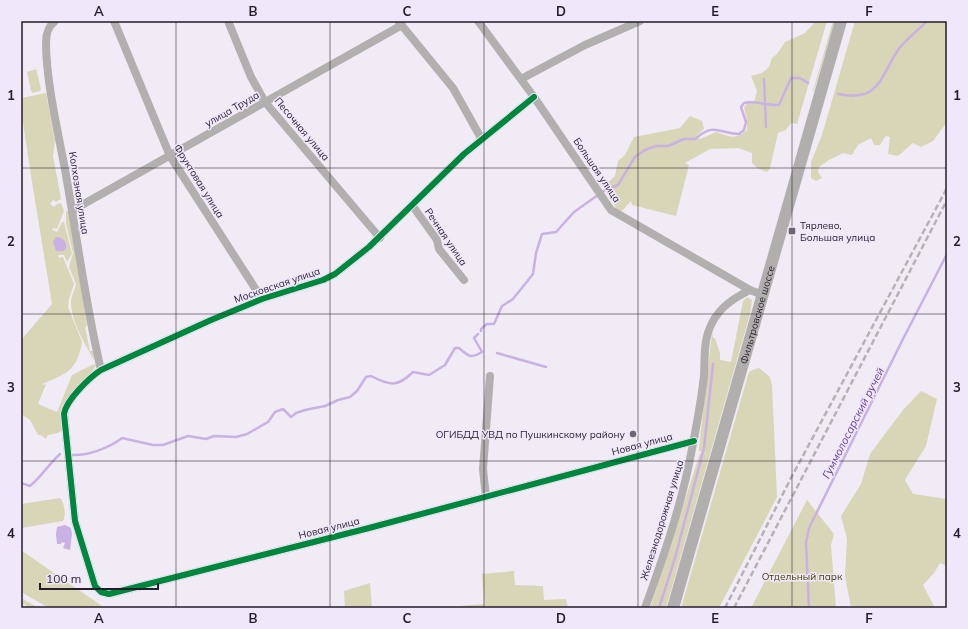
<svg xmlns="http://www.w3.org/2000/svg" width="968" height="629" font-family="Mulish,sans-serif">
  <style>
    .green { fill: #d9d5b7 }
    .water { fill: #cab1e3 }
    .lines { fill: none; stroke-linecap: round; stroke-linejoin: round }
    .stream { stroke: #cab1e3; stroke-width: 2.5 }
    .street { stroke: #b1b0ae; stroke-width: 8 }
    .secondary { stroke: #b1afae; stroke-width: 12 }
    .rail { stroke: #b5b2b5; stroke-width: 2.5; stroke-dasharray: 6 3; stroke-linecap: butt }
    .cycleway-casing { stroke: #f0e7fb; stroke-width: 8 }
    .cycleway { stroke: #00873e; stroke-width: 6 }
    .grid { fill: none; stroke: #241e2a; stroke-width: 1; stroke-opacity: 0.55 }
    .poi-dot { fill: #6c6671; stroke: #f0e7fb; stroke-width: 1.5 }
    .labels { text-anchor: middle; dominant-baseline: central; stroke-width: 3; stroke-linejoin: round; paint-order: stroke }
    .street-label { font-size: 10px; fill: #241e2a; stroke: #f0e7fb }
    .poi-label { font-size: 10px; fill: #241e2a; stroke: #f0e7fb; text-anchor: start }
    .park-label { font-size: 10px; fill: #444100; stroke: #f0e7fb }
    .water-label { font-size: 11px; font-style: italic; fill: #683e8e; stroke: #f0e7fb }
    .neatline { fill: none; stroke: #241e2a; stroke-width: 1.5 }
    .grid-label { font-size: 13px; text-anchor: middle; font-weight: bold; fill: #241e2a }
  </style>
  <rect width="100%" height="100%" fill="#f1ebf6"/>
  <!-- green -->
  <path class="green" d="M 816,21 L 827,21 L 797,124 L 791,123 L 786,130 L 778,133 L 770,168 L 767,172 L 757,168 L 752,163 L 752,153 L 738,148 L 710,149 L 685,163 L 689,165 L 676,216 L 632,205 L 631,201 L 622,211 L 617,210 L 604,186 L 615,176 L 618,161 L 625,155 L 634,137 L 680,128 L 690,116 L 702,121 L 704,129 L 696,136 L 700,139 L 716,132 C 730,137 735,140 747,130 L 747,120 L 744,107 L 748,103 L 754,102 L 757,91 L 751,76 L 762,73 L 769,67 L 772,58 L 777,54 L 785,42 L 805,33 Z
    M 833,21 L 835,21 L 814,91 L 813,91 Z
    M 855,21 L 947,21 L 947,122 L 933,141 L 921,147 L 913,143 L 898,156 L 888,154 L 890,137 L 886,136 L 880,145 L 874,145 L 871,138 L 858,145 L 852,155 L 843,153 L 829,160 L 819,167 L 818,172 L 822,178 L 816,181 L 811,178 L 811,162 L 822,135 Z
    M 36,69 L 41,89 L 40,91 L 33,93 L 31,91 L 27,72 Z
    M 46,93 L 55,141 L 53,156 L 61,199 L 56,202 L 53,200 L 50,204 L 54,207 L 57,204 L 61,203 L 64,211 L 57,229 L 53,228 L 52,230 L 57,232 L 62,222 L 64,222 L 72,254 L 67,262 L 64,255 L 58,255 L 59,258 L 63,257 L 74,284 L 69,299 L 68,307 L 82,342 C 77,371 66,374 42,384 L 43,385 L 46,384 L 38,404 L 57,412 L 72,375 L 94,364 L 96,365 L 90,375 L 62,406 L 60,412 L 63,429 L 58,433 L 48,435 L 46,439 L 41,435 L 38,435 L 30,420 L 21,414 L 21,340 L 52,304 L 32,182 L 21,110 L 21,98 Z
    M 66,211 L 70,211 L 87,326 L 85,327 L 90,351 L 93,351 L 94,360 C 85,344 71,321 71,302 C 71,296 75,290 76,284 L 69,267 L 73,253 L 66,224 Z
    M 747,297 L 752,300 L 750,314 L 666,608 L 650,608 L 700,453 L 706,454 L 699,451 L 699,448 L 712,332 L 713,338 L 715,338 L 720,353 L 720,360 L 731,362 L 743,301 Z
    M 759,368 L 770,377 L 772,385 L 777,497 L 719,608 L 681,608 L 748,375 L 750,371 Z
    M 921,391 L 937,399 L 926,446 L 905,480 L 913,494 L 947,499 L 947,566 L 940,563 L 934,573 L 923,585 L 935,608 L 851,608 L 845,576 L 847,539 L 841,516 L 861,484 L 870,454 L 903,410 Z
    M 60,498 C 65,503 66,516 63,521 L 21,528 L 21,504 Z
    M 807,500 L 834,534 L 831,545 L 836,608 L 751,608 Z
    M 21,550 L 25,553 L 105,608 L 49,608 L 21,592 Z
    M 514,571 L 515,585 L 543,586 L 544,600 L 566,599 L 568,608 L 460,608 L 460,606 L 484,604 L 482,574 Z
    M 370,583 L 372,608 L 345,608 L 344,591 Z
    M 21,598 L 39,608 L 28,608 L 24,604 L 21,608 Z"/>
  <!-- water -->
  <path class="water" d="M 56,237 L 58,237 C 65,239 67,243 66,249 L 63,251 L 56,251 L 53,242 Z
    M 65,525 L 71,528 L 72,534 L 70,550 L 63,548 L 65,543 L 62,542 L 61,544 L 57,544 L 56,534 L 57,527 Z"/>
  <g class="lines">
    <!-- stream -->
    <path class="stream" d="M 764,79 L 766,127
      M 838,94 C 877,102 880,80 896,53 C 903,41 918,31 927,21
      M 481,331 L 481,329 L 487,324 L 494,324 L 502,306 L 513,299 L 533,274 L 536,253 L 542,234 L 556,232 L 574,212 L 605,190 L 618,185 L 635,157 L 645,150 L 656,146 L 668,146 L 684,139 L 695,139 C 715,122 717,133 739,134 L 744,130 L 746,122 L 741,107 L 744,103 C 754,100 767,106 779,105 L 791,78 L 800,78 L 808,83
      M 497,353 L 546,367
      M 71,455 C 88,456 109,448 122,438 L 153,445 L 163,445 L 188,436 L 206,439 L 214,436 L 236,437 L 247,434 L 268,422 L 275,412 L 283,409 L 291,417 L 296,413 L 305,410 L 325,406 L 338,400 L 350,397 L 357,391 L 366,377 L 371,376 C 390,386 398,387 413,372 L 429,375 L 445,365 L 455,348 L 459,348 C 468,356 471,359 482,352 L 474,338 L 478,334
      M 21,483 L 30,486 C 42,476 49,464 60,454
      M 659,608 L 675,558 L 704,448 L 713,364
      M 809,608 L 806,543 L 809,528 L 903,339 L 947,254"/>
    <!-- street -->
    <path class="street" d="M 55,21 C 48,27 46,33 46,42 C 46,85 60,139 67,181 C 78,244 86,307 101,370
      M 114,21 L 170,156 L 262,299
      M 228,21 L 251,77 L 265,102 L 380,238
      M 478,21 L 534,97 L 611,210 L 750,290 L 763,295
      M 399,22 L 453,88 L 481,138
      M 521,79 L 585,45 L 640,21
      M 534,97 L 464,154 L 369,247 L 335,274 L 323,280 L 262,299 L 211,320 L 101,370 C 90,377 66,400 64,414 L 75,521 L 95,586 L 101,592 L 109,594 L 369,528 L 694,441
      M 412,205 L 437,240 L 439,249 L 464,280
      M 73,210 L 402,25
      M 486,497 L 483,469 L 490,376
      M 645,608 C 663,558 681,507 691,454 C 696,429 701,402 704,376 C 705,358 703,340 712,323 C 720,307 734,298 750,290"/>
    <!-- secondary -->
    <path class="secondary" id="s1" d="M 673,608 L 841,21"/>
    <!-- rail -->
    <path class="rail" d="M 725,608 L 791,478 L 947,188
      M 734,608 L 947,200"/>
    <!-- cycleway casing -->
    <g class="cycleway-casing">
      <path id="cycleway" d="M 534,97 L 464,154 L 369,247 L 335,274 L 323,280 L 262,299 L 211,320 L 101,370 C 90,377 66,400 64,414 L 75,521 L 95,586 L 101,592 L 109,594 L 369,528 L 694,441"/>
    </g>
    <!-- cycleway -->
    <use href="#cycleway" class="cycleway"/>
  </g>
  <!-- grid -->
  <path class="grid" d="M 176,21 L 176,608M 330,21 L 330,608M 484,21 L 484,608M 638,21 L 638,608M 792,21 L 792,608M 21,168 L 947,168M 21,314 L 947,314M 21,461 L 947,461"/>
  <!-- markers -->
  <g class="poi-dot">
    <rect x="788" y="227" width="8" height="8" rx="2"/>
    <circle cx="633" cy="434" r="4"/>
  </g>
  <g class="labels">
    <!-- street labels -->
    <g class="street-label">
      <text transform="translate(232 109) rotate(-30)">улица Труда</text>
      <text transform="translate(302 129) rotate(50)">Песочная улица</text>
      <text transform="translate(597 170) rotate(56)">Большая улица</text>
      <text transform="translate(199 181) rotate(58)">Фруктовая улица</text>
      <text transform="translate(79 193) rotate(81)">Колхозная улица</text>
      <text transform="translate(446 237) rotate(56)">Речная улица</text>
      <text transform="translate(277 285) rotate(-19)">Московская улица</text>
      <text stroke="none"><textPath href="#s1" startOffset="305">Фильтровское шоссе</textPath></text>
      <text transform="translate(642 444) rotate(-15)">Новая улица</text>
      <text transform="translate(662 520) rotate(-73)">Железнодорожная улица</text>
      <text transform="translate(329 528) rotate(-14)">Новая улица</text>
    </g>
    <!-- poi labels -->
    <g class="poi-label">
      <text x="800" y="225">Тярлево,<tspan x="800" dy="12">Большая улица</tspan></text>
      <text x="625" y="434" text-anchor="end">ОГИБДД УВД по Пушкинскому району</text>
    </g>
    <!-- park labels -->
    <g class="park-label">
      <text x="802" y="576">Отдельный парк</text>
    </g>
    <!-- water labels -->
    <g class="water-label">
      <text transform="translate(853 423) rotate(-63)">Гуммолосарский ручей</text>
    </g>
  </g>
  <!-- border -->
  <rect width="968" height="629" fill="none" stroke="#f0e7fb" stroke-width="44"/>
  <!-- scale -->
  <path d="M40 583v6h118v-6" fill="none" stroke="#241e2a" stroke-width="2"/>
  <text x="46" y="583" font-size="12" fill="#241e2a" stroke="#f0e7fb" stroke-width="3" paint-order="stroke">100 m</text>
  <rect x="22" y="22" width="924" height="585" class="neatline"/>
  <g class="grid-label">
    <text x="99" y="16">A</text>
    <text x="253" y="16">B</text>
    <text x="407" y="16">C</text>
    <text x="561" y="16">D</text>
    <text x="715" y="16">E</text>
    <text x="869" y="16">F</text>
    <text x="11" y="100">1</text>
    <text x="957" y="100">1</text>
    <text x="11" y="246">2</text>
    <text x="957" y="246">2</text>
    <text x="11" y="392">3</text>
    <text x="957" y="392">3</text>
    <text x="11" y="538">4</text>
    <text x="957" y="538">4</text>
    <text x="99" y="623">A</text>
    <text x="253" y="623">B</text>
    <text x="407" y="623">C</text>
    <text x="561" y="623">D</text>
    <text x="715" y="623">E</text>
    <text x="869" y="623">F</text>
  </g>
</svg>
